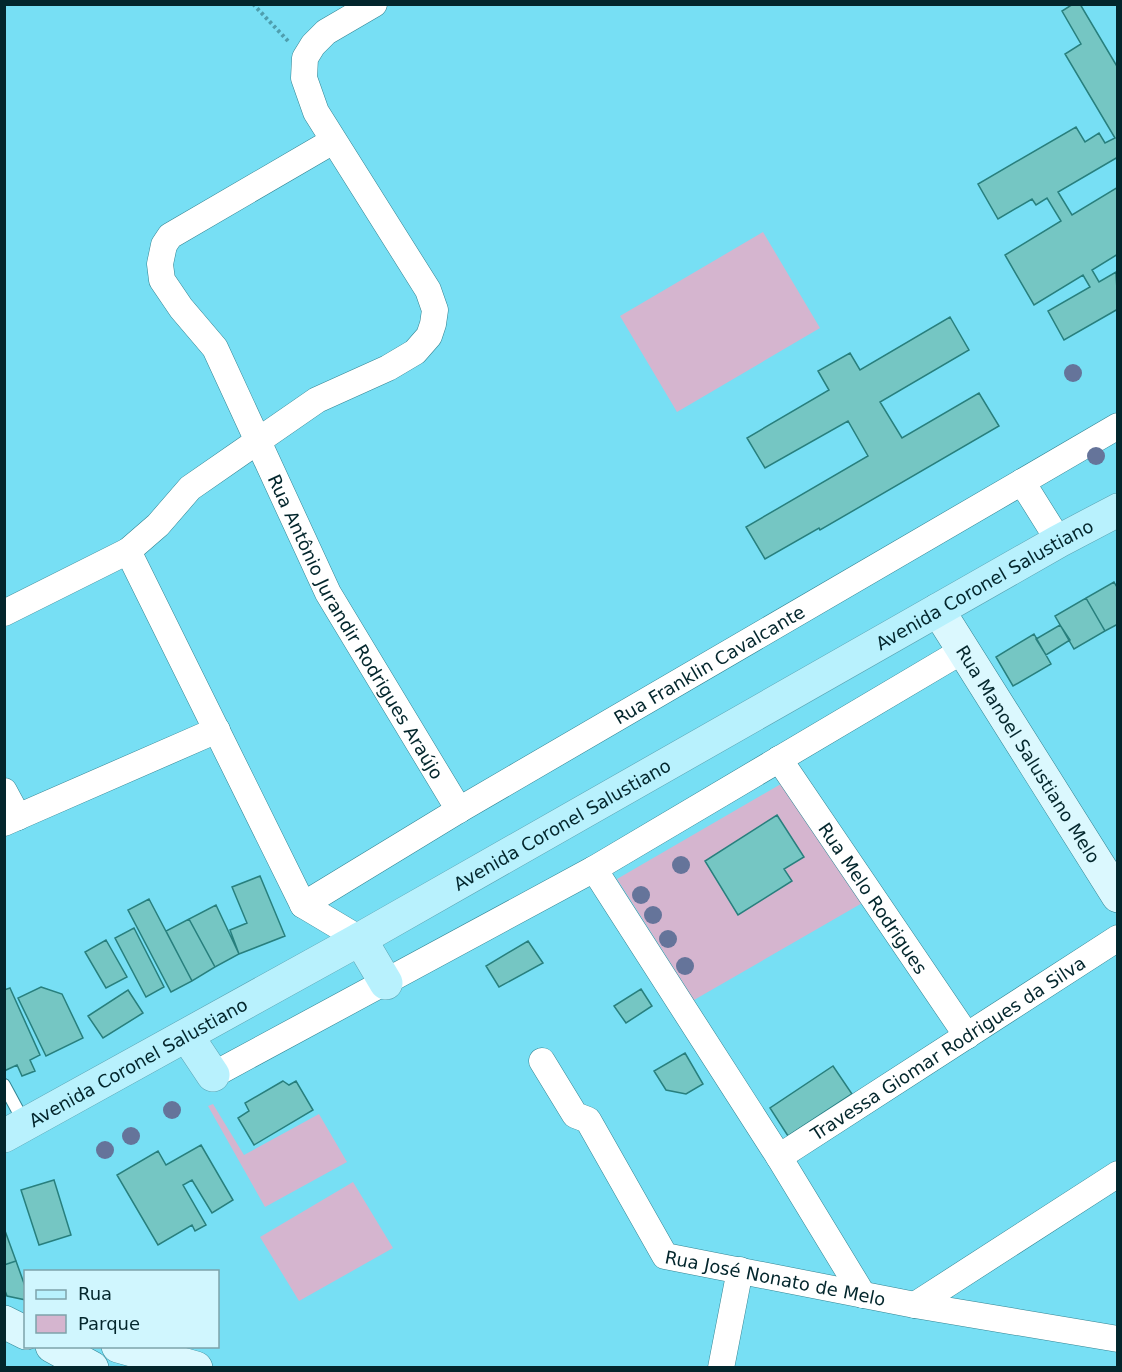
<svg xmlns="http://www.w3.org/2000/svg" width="1122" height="1372" font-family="'DejaVu Sans',sans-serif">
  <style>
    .green { fill: #d5b5cf }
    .building { fill: #75c6c3; stroke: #287f7d; stroke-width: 1.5 }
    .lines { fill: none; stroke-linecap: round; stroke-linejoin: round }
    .lane-casing { stroke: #328493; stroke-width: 14 }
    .street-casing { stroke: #328493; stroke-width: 27 }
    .secondary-casing { stroke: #328493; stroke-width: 34 }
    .primary-casing { stroke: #59a3b3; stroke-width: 34 }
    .path { stroke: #4e9eae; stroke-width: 4; stroke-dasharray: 3 3; stroke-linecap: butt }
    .lane { stroke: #fff; stroke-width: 12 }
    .street { stroke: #fff; stroke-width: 26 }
    .secondary { stroke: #dbf8fe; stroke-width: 33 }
    .primary { stroke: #b8f1fd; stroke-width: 33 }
    .tree { fill: #65749a }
    .labels { text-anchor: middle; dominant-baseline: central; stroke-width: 4.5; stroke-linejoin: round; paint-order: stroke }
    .street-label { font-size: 18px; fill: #03262c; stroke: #d0f6fe }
  </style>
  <rect width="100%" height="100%" fill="#77dff4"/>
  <!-- green -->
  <path class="green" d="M 763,232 L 820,328 L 677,412 L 620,316 Z
    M 786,781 L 864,902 L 694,1000 L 617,879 Z
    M 213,1104 L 244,1155 L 319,1114 L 347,1162 L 265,1207 L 208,1106 Z
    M 353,1182 L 393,1248 L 299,1301 L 260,1237 Z"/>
  <!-- building -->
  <path class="building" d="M 1073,4 L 1080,4 L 1118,68 L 1118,157 L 1058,192 L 1072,215 L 1118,187 L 1118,254 L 1092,270 L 1099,282 L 1116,272 L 1118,309 L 1064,340 L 1048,311 L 1090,287 L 1083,275 L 1034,305 L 1005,255 L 1061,221 L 1047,198 L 1036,205 L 1032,199 L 998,219 L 978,184 L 1076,127 L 1085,142 L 1099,133 L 1105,143 L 1115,138 L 1065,54 L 1081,44 L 1062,11 Z
    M 950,317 L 969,350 L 880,402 L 902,438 L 979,393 L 999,426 L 820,530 L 819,528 L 765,559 L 746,527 L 868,456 L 848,421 L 765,468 L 747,438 L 829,390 L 818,371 L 850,353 L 860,370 Z
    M 1114,582 L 1118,589 L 1118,624 L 1105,631 L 1086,598 Z
    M 1086,598 L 1105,631 L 1074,649 L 1055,616 Z
    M 1060,625 L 1070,640 L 1046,655 L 1036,639 Z
    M 1034,634 L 1051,664 L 1013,686 L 996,657 Z
    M 777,815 L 804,857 L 784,869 L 792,881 L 738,915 L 705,861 Z
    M 260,876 L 285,936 L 239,954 L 230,930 L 247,923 L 232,887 Z
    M 149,899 L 192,981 L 171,992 L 128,910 Z
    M 216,905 L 239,954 L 215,967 L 189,919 Z
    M 189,919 L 215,967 L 192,981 L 166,931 Z
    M 134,928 L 164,987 L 146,997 L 115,938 Z
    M 106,940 L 127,977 L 106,988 L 85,952 Z
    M 528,941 L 543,963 L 499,987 L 486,966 Z
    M 41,987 L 62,994 L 83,1038 L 46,1056 L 18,998 Z
    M 10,988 L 40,1055 L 30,1060 L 35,1071 L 22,1076 L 17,1065 L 4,1071 L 4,990 Z
    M 641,989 L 652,1006 L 626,1023 L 614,1006 Z
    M 128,990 L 143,1013 L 103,1038 L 88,1016 Z
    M 685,1053 L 703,1084 L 686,1094 L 666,1090 L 654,1071 Z
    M 833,1066 L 852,1094 L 788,1136 L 770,1108 Z
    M 283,1081 L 289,1085 L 296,1081 L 313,1110 L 254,1145 L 238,1118 L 249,1111 L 245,1103 Z
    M 201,1145 L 233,1200 L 212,1213 L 192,1180 L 183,1185 L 206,1225 L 195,1231 L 192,1225 L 158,1245 L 117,1175 L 158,1151 L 166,1165 Z
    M 54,1180 L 71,1235 L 39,1245 L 21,1190 Z
    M 4,1228 L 16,1261 L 4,1265 Z
    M 16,1261 L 26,1289 L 26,1300 L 7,1296 L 4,1288 L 4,1265 Z"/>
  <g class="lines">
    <!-- lane casing -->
    <g class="lane-casing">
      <path id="lane" d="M 4,1085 L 25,1124"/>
    </g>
    <!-- street casing -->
    <g class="street-casing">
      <g id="street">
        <path id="s1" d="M 333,141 L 170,236 L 164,245 L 160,264 L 162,280 L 181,308 L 215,348 L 328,593 L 459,810"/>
        <path d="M 1022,482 L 1059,541"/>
        <path d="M 128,551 L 303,905 L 360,939"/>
        <path d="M 4,613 L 128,551 L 158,525 L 190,488 L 317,400 L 388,368 L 415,352 L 429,336 L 433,324 L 435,310 L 428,290 L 316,112 L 304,78 L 305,58 L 313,45 L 326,32 L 374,4"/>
        <path id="s2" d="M 779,759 L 967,1036"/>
        <path d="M 4,791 L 18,817"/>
        <path d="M 4,823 L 217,730"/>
        <path d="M 594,869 L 779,1157 L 863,1295"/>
        <path id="s3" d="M 303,905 L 459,810 L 1118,426"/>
        <path id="s4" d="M 542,1061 L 575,1115 L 588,1120 L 665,1256 L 915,1305 L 1118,1339"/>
        <path d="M 213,1075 L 594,869 L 962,651"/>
        <path id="s5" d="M 779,1157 L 1118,938"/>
        <path d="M 915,1305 L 1118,1174"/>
        <path d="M 721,1368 L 740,1270"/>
      </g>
    </g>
    <!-- secondary casing -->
    <g class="secondary-casing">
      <g id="secondary">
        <path id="s6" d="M 938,610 L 1118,896"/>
        <path d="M 4,1322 L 26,1333"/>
        <path d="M 52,1346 L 92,1368"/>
        <path d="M 118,1346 L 196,1368"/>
      </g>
    </g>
    <!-- primary casing -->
    <g class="primary-casing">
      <g id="primary">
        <path d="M 360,939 L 386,983"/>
        <path d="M 187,1036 L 213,1075"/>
        <path id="s7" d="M 4,1136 L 360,939 L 1059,541 L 1118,510"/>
      </g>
    </g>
    <!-- path -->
    <path class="path" d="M 253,4 L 288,41"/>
    <!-- lane -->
    <use href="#lane" class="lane"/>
    <!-- street -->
    <use href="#street" class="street"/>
    <!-- secondary -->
    <use href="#secondary" class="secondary"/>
    <!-- primary -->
    <use href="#primary" class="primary"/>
  </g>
  <!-- trees -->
  <g class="tree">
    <circle cx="1073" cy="373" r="9"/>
    <circle cx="1096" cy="456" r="9"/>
    <circle cx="681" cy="865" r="9"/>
    <circle cx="641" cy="895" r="9"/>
    <circle cx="653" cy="915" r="9"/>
    <circle cx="668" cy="939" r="9"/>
    <circle cx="685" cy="966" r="9"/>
    <circle cx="172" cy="1110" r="9"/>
    <circle cx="131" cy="1136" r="9"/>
    <circle cx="105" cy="1150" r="9"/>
  </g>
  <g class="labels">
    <!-- street labels -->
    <g class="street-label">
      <text stroke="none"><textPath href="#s7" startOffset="1125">Avenida Coronel Salustiano</textPath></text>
      <text stroke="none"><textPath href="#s1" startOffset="634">Rua Antônio Jurandir Rodrigues Araújo</textPath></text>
      <text stroke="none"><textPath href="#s3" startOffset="472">Rua Franklin Cavalcante</textPath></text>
      <text stroke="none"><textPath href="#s6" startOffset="170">Rua Manoel Salustiano Melo</textPath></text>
      <text stroke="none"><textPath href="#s7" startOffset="639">Avenida Coronel Salustiano</textPath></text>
      <text stroke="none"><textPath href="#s2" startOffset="168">Rua Melo Rodrigues</textPath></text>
      <text stroke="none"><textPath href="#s5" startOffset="201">Travessa Giomar Rodrigues da Silva</textPath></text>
      <text stroke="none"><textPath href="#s7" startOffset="153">Avenida Coronel Salustiano</textPath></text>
      <text stroke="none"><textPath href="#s4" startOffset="346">Rua José Nonato de Melo</textPath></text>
    </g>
  </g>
  <!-- border -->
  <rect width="1122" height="1372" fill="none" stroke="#03262c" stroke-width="12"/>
  <!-- legend -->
  <rect x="24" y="1270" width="195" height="78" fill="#d0f6fe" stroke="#7ea3aa" stroke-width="1.5"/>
  <rect x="36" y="1290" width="30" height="9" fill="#b8f1fd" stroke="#7ea3aa" stroke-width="1.5"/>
  <text x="78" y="1300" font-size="18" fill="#03262c">Rua</text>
  <rect x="36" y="1315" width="30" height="18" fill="#d5b5cf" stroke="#7ea3aa" stroke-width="1.5"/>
  <text x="78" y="1330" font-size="18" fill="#03262c">Parque</text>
</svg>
